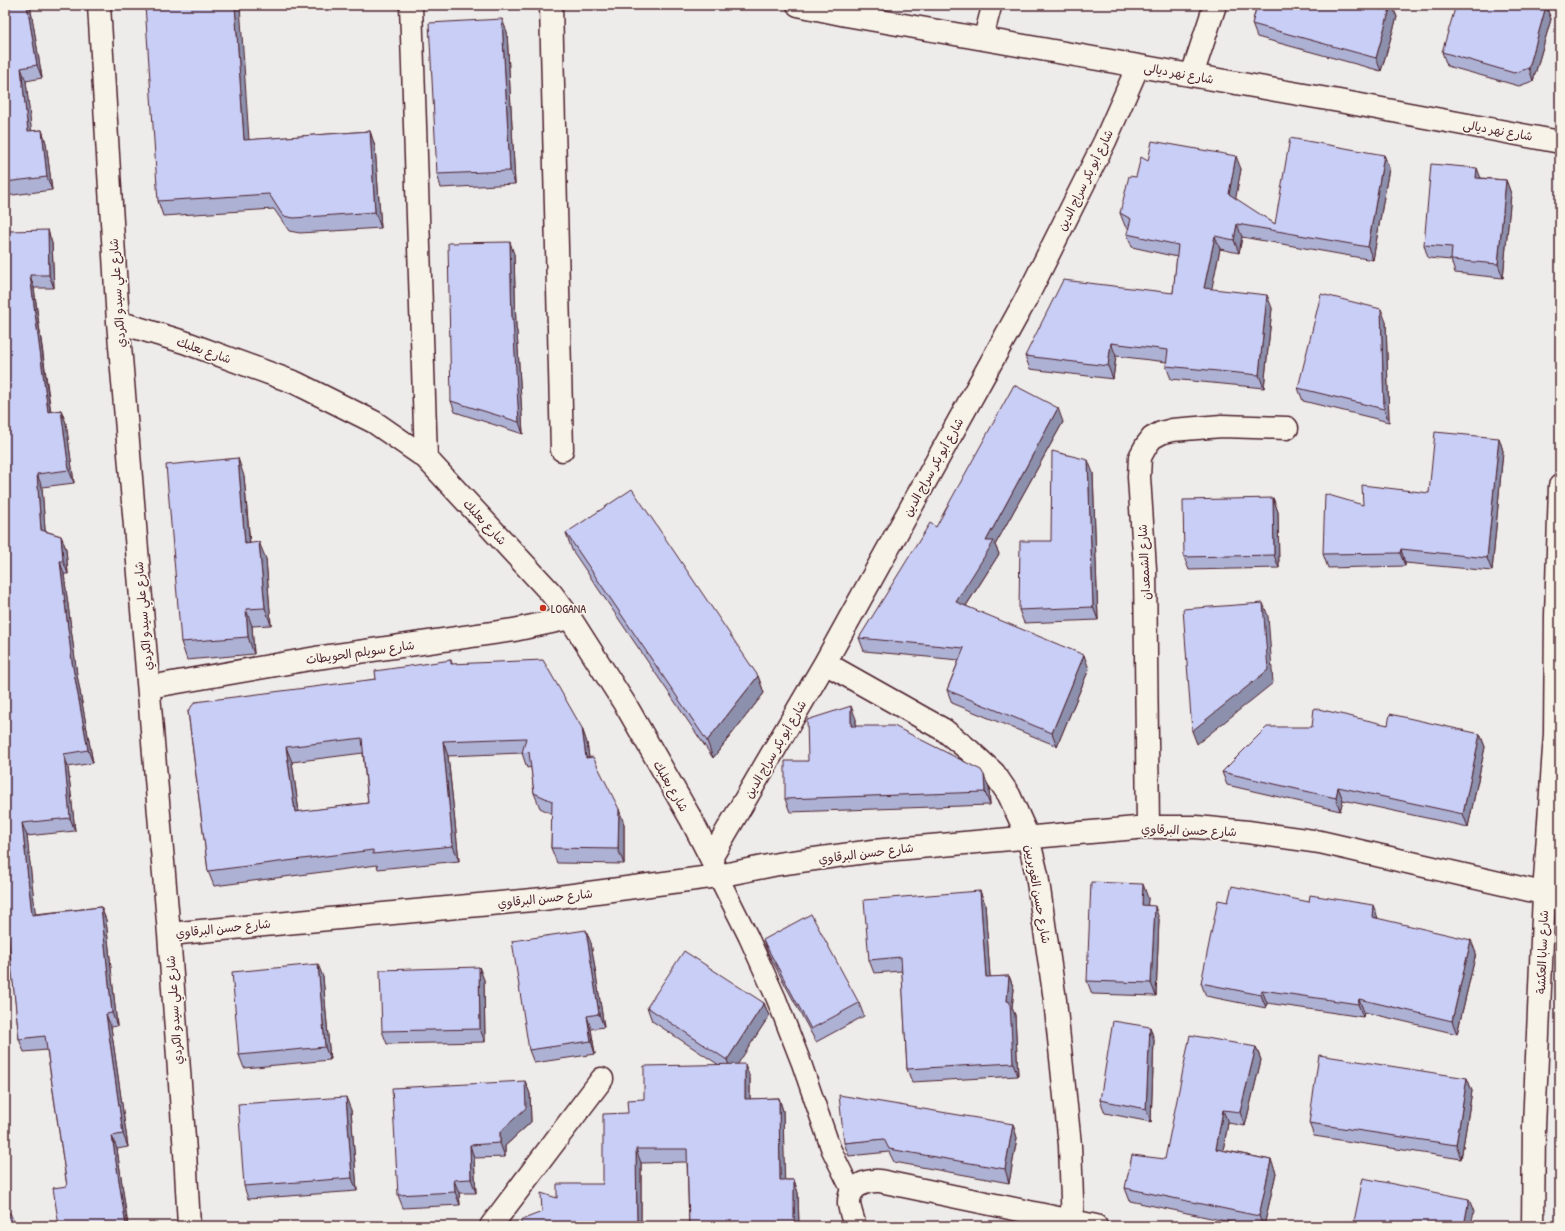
<svg xmlns="http://www.w3.org/2000/svg" width="1565" height="1231" font-family="'Patrick Hand','Playpen Sans Arabic',sans-serif">
  <style>
    .lines { fill: none; stroke-linecap: round; stroke-linejoin: round }
    .service-casing { stroke: #4a1f2b; stroke-width: 22 }
    .minor-casing { stroke: #4a1f2b; stroke-width: 25 }
    .service { stroke: #f7f3e8; stroke-width: 19 }
    .minor { stroke: #f7f3e8; stroke-width: 22 }
    .wall { fill: #adb1d4; stroke: #4a1f2b; fill-rule: evenodd }
    .shaded-wall { fill: #8d90ac; stroke: #4a1f2b }
    .building { fill: #c9cef6; stroke: #4a1f2b; fill-rule: evenodd }
    .poi-dot { fill: #c8321e; stroke: #f7f3e8; stroke-width: 1.5 }
    .labels { text-anchor: middle; dominant-baseline: central; stroke-width: 3.5; stroke-linejoin: round; paint-order: stroke }
    .street-label { font-size: 12px; fill: #4a1f2b; stroke: #f7f3e8 }
    .poi-label { font-size: 12px; fill: #4a1f2b; stroke: #f7f3e8; text-anchor: start }
  </style>
  <rect width="100%" height="100%" fill="#eeeceb"/>
  <filter id="ink" filterUnits="userSpaceOnUse"><feTurbulence type="fractalNoise" baseFrequency=".025" numOctaves="2"/><feDisplacementMap in="SourceGraphic" scale="8" xChannelSelector="R" yChannelSelector="G"/><feConvolveMatrix kernelMatrix="1 2 1 2 8 2 1 2 1" color-interpolation-filters="sRGB"/></filter>
  <g filter="url(#ink)">
    <g class="lines">
      <!-- service casing -->
      <g class="service-casing">
        <path id="service" d="M 983,39 L 992,5
          M 718,876 L 748,936 L 776,998 L 801,1062 L 831,1149 L 852,1192"/>
      </g>
      <!-- minor casing -->
      <g class="minor-casing">
        <path id="minor" d="M 99,5 L 118,322 L 169,934 L 185,1152 L 189,1226
          M 411,5 L 426,458
          M 551,5 L 562,450
          M 798,5 L 846,15 L 1339,101 L 1560,142
          M 1192,75 L 1215,5
          M 118,322 L 184,342 L 296,383 L 374,422 L 426,458 L 551,593 L 570,618 L 628,709 L 691,819 L 711,858 L 715,869
          M 825,663 L 944,730 L 970,751 L 994,773 L 1009,795 L 1028,837 L 1037,875 L 1055,1000 L 1070,1145 L 1073,1226
          M 149,687 L 316,658 L 514,630 L 570,618
          M 1148,827 L 1145,569 L 1139,477 L 1140,457 L 1146,446 L 1152,438 L 1161,433 L 1172,430 L 1222,426 L 1287,428
          M 711,858 L 825,663 L 1025,301 L 1105,141 L 1138,66
          M 169,934 L 543,899 L 718,876 L 778,864 L 873,851 L 1148,827 L 1196,827 L 1248,832 L 1320,842 L 1560,897
          M 491,1226 L 602,1079
          M 855,1226 C 853,1219 850,1211 849,1204 C 848,1186 866,1180 880,1181 L 1096,1226
          M 1533,1226 L 1534,1127 L 1544,894 L 1555,734 L 1556,616 L 1560,486"/>
      </g>
      <!-- service -->
      <use href="#service" class="service"/>
      <!-- minor -->
      <use href="#minor" class="minor"/>
    </g>
    <!-- wall -->
    <path class="wall" d="M 5,5 L 30,5 L 42,78 L 26,81 L 31,131 L 42,130 L 46,143 L 52,190 L 5,196 Z
      M 1257,5 L 1392,5 L 1397,17 L 1381,71 L 1257,37 L 1252,24 Z
      M 1546,6 L 1551,19 L 1533,81 L 1519,86 L 1447,66 L 1442,52 Z
      M 507,32 L 515,184 L 441,188 L 437,174 Z
      M 370,131 L 375,147 L 381,228 L 300,233 L 289,231 L 274,209 L 163,216 L 158,201 L 248,140 Z
      M 1384,155 L 1389,168 L 1373,260 L 1242,237 L 1239,253 L 1220,249 L 1211,289 L 1272,308 L 1264,388 L 1171,379 L 1166,366 L 1167,362 L 1116,356 L 1113,379 L 1030,369 L 1025,356 L 1173,293 L 1177,257 L 1132,247 L 1127,234 L 1129,228 L 1125,226 L 1120,213 L 1136,177 L 1148,161 L 1241,169 L 1235,199 L 1275,224 Z
      M 1481,178 L 1506,180 L 1511,194 L 1503,278 L 1455,273 L 1451,260 L 1428,258 L 1424,245 Z
      M 5,227 L 9,231 L 52,243 L 54,288 L 34,288 L 51,412 L 61,410 L 66,423 L 74,483 L 42,487 L 45,531 L 61,536 L 66,549 L 68,574 L 64,574 L 77,675 L 93,763 L 68,767 L 75,831 L 27,836 L 35,914 L 101,907 L 106,920 L 117,1026 L 111,1027 L 128,1147 L 117,1149 L 128,1226 L 59,1226 L 67,1186 L 47,1050 L 24,1052 L 19,1039 L 7,920 L 5,920 Z
      M 514,254 L 516,328 L 517,332 L 523,434 L 455,412 L 451,401 Z
      M 1386,322 L 1389,422 L 1303,401 L 1298,388 Z
      M 1063,422 L 995,545 L 999,554 L 966,606 L 1089,669 L 1057,746 L 952,703 L 947,690 L 959,660 L 864,651 L 859,638 L 936,527 Z
      M 1499,438 L 1503,451 L 1492,571 L 1405,563 L 1405,566 L 1328,568 L 1323,554 L 1363,505 L 1429,493 Z
      M 1093,473 L 1098,620 L 1024,623 L 1019,610 L 1051,541 Z
      M 244,476 L 250,543 L 266,559 L 271,625 L 252,626 L 254,654 L 187,660 L 181,642 Z
      M 1273,498 L 1278,512 L 1279,568 L 1189,570 L 1184,557 Z
      M 566,533 L 758,676 L 764,693 L 713,758 L 572,550 Z
      M 451,660 L 452,664 L 582,728 L 587,743 L 589,757 L 624,824 L 624,864 L 557,863 L 551,848 L 552,814 L 540,808 L 534,793 L 531,767 L 527,768 L 522,753 L 448,756 L 459,861 L 378,869 L 377,865 L 214,886 L 208,871 L 188,711 L 376,679 ZM 363,753 L 368,803 L 299,812 L 292,762 Z
      M 856,719 L 856,726 L 989,788 L 990,805 L 790,812 L 785,799 L 808,761 Z
      M 1388,725 L 1480,734 L 1485,747 L 1468,827 L 1343,800 L 1340,811 L 1227,785 L 1222,772 L 1312,727 Z
      M 980,891 L 985,904 L 990,977 L 1009,976 L 1014,989 L 1012,1008 L 1015,1015 L 1018,1076 L 912,1082 L 907,1069 L 902,971 L 874,973 L 869,960 Z
      M 1148,898 L 1147,906 L 1159,919 L 1156,996 L 1092,994 L 1087,981 Z
      M 1228,902 L 1378,919 L 1476,953 L 1457,1034 L 1364,1012 L 1363,1017 L 1267,1003 L 1266,1008 L 1206,996 L 1201,983 Z
      M 763,940 L 859,1003 L 864,1016 L 816,1042 L 768,953 Z
      M 591,943 L 604,1027 L 591,1029 L 595,1054 L 534,1063 L 529,1050 Z
      M 479,967 L 484,980 L 485,1042 L 387,1044 L 382,1031 Z
      M 323,977 L 330,1060 L 244,1068 L 239,1055 Z
      M 764,1003 L 769,1016 L 737,1064 L 750,1078 L 750,1099 L 779,1098 L 783,1111 L 784,1180 L 794,1180 L 798,1193 L 799,1226 L 689,1226 L 687,1162 L 641,1163 L 641,1226 L 542,1212 L 557,1198 L 603,1184 L 628,1113 L 644,1099 L 719,1065 L 652,1021 L 647,1007 Z
      M 1150,1027 L 1154,1040 L 1151,1122 L 1105,1113 L 1100,1100 Z
      M 1256,1047 L 1261,1060 L 1245,1126 L 1228,1123 L 1223,1150 L 1271,1160 L 1276,1173 L 1264,1226 L 1249,1226 L 1130,1201 L 1125,1188 L 1165,1159 Z
      M 1467,1078 L 1472,1091 L 1461,1159 L 1314,1136 L 1309,1123 Z
      M 525,1081 L 530,1094 L 531,1122 L 505,1146 L 505,1157 L 474,1158 L 476,1193 L 459,1193 L 460,1205 L 403,1208 L 398,1195 Z
      M 351,1110 L 357,1191 L 248,1199 L 244,1186 Z
      M 1013,1124 L 1017,1138 L 1009,1183 L 894,1162 L 889,1152 L 849,1156 L 844,1143 Z"/>
    <!-- shaded-wall -->
    <path class="shaded-wall" d="M 27,5 L 30,5 L 42,78 L 37,65 Z
      M 235,5 L 240,5 L 250,155 L 244,140 Z
      M 1391,5 L 1392,5 L 1397,17 L 1381,71 L 1376,58 Z
      M 1546,6 L 1551,19 L 1533,81 L 1529,68 Z
      M 502,19 L 507,32 L 515,184 L 510,171 Z
      M 21,68 L 26,81 L 33,144 L 28,131 Z
      M 42,130 L 46,143 L 52,190 L 47,177 Z
      M 370,131 L 375,147 L 381,228 L 375,212 Z
      M 1384,155 L 1389,168 L 1373,260 L 1368,247 Z
      M 1236,156 L 1241,169 L 1234,208 L 1229,194 Z
      M 1477,168 L 1482,181 L 1476,178 Z
      M 1506,180 L 1511,194 L 1503,278 L 1498,264 Z
      M 1237,224 L 1242,237 L 1239,253 L 1234,240 Z
      M 48,230 L 52,243 L 54,288 L 49,275 Z
      M 1215,236 L 1220,249 L 1209,302 L 1204,288 Z
      M 510,242 L 514,254 L 516,328 L 517,332 L 523,434 L 519,422 L 512,320 Z
      M 30,275 L 34,288 L 52,425 L 48,412 Z
      M 1267,295 L 1272,308 L 1264,388 L 1259,375 Z
      M 1381,309 L 1386,322 L 1389,422 L 1384,409 Z
      M 1111,343 L 1116,356 L 1113,379 L 1108,366 Z
      M 1058,408 L 1063,422 L 995,545 L 999,554 L 960,615 L 956,602 L 986,541 Z
      M 61,410 L 66,423 L 74,483 L 69,470 Z
      M 1499,438 L 1503,451 L 1492,571 L 1487,558 Z
      M 238,458 L 244,476 L 251,561 L 245,544 Z
      M 1088,460 L 1093,473 L 1098,620 L 1093,607 Z
      M 37,474 L 42,487 L 46,543 L 41,530 Z
      M 1273,498 L 1278,512 L 1279,568 L 1274,555 Z
      M 61,536 L 66,549 L 68,574 L 63,561 Z
      M 259,542 L 266,559 L 271,625 L 265,608 Z
      M 1401,549 L 1405,563 L 1405,566 L 1400,553 Z
      M 60,561 L 64,574 L 77,675 L 93,763 L 88,750 L 72,662 Z
      M 1263,603 L 1268,616 L 1273,683 L 1197,744 L 1192,731 Z
      M 246,609 L 252,626 L 254,654 L 248,637 Z
      M 1084,655 L 1089,669 L 1057,746 L 1052,733 Z
      M 758,676 L 764,693 L 713,758 L 707,741 Z
      M 851,706 L 856,719 L 855,739 L 851,726 Z
      M 582,728 L 587,743 L 591,773 L 586,758 Z
      M 1480,734 L 1485,747 L 1468,827 L 1463,814 Z
      M 443,741 L 448,756 L 459,861 L 453,846 Z
      M 286,747 L 292,762 L 301,827 L 295,812 Z
      M 64,754 L 68,767 L 75,831 L 70,818 Z
      M 984,775 L 989,788 L 990,805 L 985,792 Z
      M 1338,787 L 1343,800 L 1340,811 L 1336,798 Z
      M 619,809 L 624,824 L 624,864 L 618,849 Z
      M 22,823 L 27,836 L 37,928 L 32,915 Z
      M 1143,884 L 1148,898 L 1147,919 L 1142,905 Z
      M 980,891 L 985,904 L 991,990 L 986,977 Z
      M 1373,905 L 1378,918 L 1372,917 Z
      M 1155,906 L 1159,919 L 1156,996 L 1151,983 Z
      M 101,907 L 106,920 L 117,1026 L 112,1013 Z
      M 586,930 L 591,943 L 604,1027 L 599,1014 Z
      M 1471,940 L 1476,953 L 1457,1034 L 1452,1021 Z
      M 318,964 L 323,977 L 330,1060 L 325,1047 Z
      M 479,967 L 484,980 L 485,1042 L 480,1029 Z
      M 1009,976 L 1014,989 L 1012,1008 L 1015,1015 L 1018,1076 L 1013,1063 L 1007,1001 Z
      M 1262,990 L 1267,1003 L 1266,1008 L 1261,995 Z
      M 1359,999 L 1364,1012 L 1363,1017 L 1358,1004 Z
      M 764,1003 L 769,1016 L 732,1073 L 727,1060 Z
      M 106,1014 L 111,1027 L 128,1147 L 123,1134 Z
      M 587,1016 L 591,1029 L 595,1054 L 591,1041 Z
      M 1150,1027 L 1154,1040 L 1151,1122 L 1146,1109 Z
      M 1256,1047 L 1261,1060 L 1245,1126 L 1240,1112 Z
      M 745,1064 L 750,1078 L 750,1112 L 745,1099 Z
      M 1467,1078 L 1472,1091 L 1461,1159 L 1456,1145 Z
      M 525,1081 L 530,1094 L 531,1122 L 505,1146 L 505,1157 L 500,1143 L 500,1132 Z
      M 346,1097 L 351,1110 L 357,1191 L 352,1178 Z
      M 779,1098 L 783,1111 L 785,1193 L 780,1180 Z
      M 1223,1110 L 1228,1123 L 1221,1162 L 1216,1149 Z
      M 1013,1124 L 1017,1138 L 1009,1183 L 1005,1169 Z
      M 112,1136 L 117,1149 L 128,1226 L 126,1226 Z
      M 470,1145 L 474,1158 L 476,1193 L 471,1179 Z
      M 636,1149 L 641,1163 L 641,1226 L 637,1226 Z
      M 1271,1160 L 1276,1173 L 1264,1226 L 1263,1226 L 1259,1216 Z
      M 454,1180 L 459,1193 L 460,1205 L 455,1192 Z
      M 794,1180 L 798,1193 L 799,1226 L 794,1226 Z
      M 1469,1199 L 1474,1212 L 1471,1226 L 1464,1226 Z"/>
    <!-- building -->
    <path class="building" d="M 5,5 L 27,5 L 37,65 L 21,68 L 28,131 L 42,130 L 47,177 L 5,182 Z
      M 145,5 L 235,5 L 244,140 L 370,131 L 375,212 L 294,218 L 283,216 L 269,194 L 158,201 Z
      M 1257,5 L 1391,5 L 1376,58 L 1252,24 Z
      M 1456,5 L 1541,5 L 1546,6 L 1529,68 L 1514,73 L 1442,52 Z
      M 502,19 L 510,171 L 437,174 L 429,23 Z
      M 1290,138 L 1384,155 L 1368,247 L 1237,224 L 1234,240 L 1215,236 L 1204,288 L 1267,295 L 1259,375 L 1166,366 L 1168,350 L 1111,343 L 1108,366 L 1025,356 L 1063,280 L 1173,293 L 1178,245 L 1127,234 L 1131,219 L 1120,213 L 1129,176 L 1136,177 L 1141,157 L 1148,161 L 1152,141 L 1236,156 L 1229,194 L 1275,224 Z
      M 1431,164 L 1477,168 L 1476,178 L 1506,180 L 1498,264 L 1451,260 L 1452,247 L 1424,245 Z
      M 5,227 L 9,231 L 48,230 L 49,275 L 30,275 L 48,412 L 61,410 L 69,470 L 37,474 L 41,530 L 61,536 L 63,561 L 60,561 L 72,662 L 88,750 L 64,754 L 70,818 L 22,823 L 32,915 L 101,907 L 112,1013 L 106,1014 L 123,1134 L 112,1136 L 126,1226 L 59,1226 L 53,1188 L 67,1186 L 45,1036 L 19,1039 L 5,906 Z
      M 510,242 L 512,320 L 513,320 L 519,422 L 451,401 L 448,243 Z
      M 1321,294 L 1381,309 L 1384,409 L 1298,388 Z
      M 1014,385 L 1058,408 L 986,541 L 994,541 L 956,602 L 1084,655 L 1052,733 L 947,690 L 964,648 L 859,638 L 930,523 L 936,527 Z
      M 1435,432 L 1499,438 L 1487,558 L 1401,549 L 1400,553 L 1323,554 L 1325,494 L 1363,505 L 1362,485 L 1429,493 Z
      M 1052,451 L 1088,460 L 1093,607 L 1019,610 L 1020,541 L 1051,541 Z
      M 238,458 L 245,544 L 259,542 L 265,608 L 246,609 L 248,637 L 181,642 L 166,465 Z
      M 632,489 L 758,676 L 707,741 L 566,533 Z
      M 1273,498 L 1274,555 L 1184,557 L 1183,500 Z
      M 1263,603 L 1268,670 L 1192,731 L 1183,609 Z
      M 451,660 L 451,664 L 543,660 L 582,728 L 586,758 L 593,757 L 619,809 L 618,849 L 551,848 L 552,801 L 534,793 L 529,752 L 522,753 L 526,738 L 443,741 L 453,846 L 373,854 L 373,850 L 208,871 L 188,711 L 195,702 L 376,679 L 375,671 ZM 362,738 L 368,803 L 295,812 L 286,747 Z
      M 851,706 L 851,726 L 894,726 L 981,770 L 984,775 L 985,792 L 785,799 L 785,761 L 808,761 L 807,720 Z
      M 1314,708 L 1388,725 L 1390,714 L 1480,734 L 1463,814 L 1338,787 L 1336,798 L 1222,772 L 1267,727 L 1312,727 Z
      M 1091,882 L 1143,884 L 1142,905 L 1155,906 L 1151,983 L 1087,981 Z
      M 1232,886 L 1309,902 L 1310,895 L 1373,905 L 1372,917 L 1471,940 L 1452,1021 L 1359,999 L 1358,1004 L 1262,990 L 1261,995 L 1201,983 L 1218,900 L 1228,902 Z
      M 980,891 L 986,977 L 1009,976 L 1007,1001 L 1010,1002 L 1013,1063 L 907,1069 L 901,957 L 869,960 L 864,900 Z
      M 811,914 L 859,1003 L 811,1029 L 763,940 Z
      M 586,930 L 599,1014 L 587,1016 L 591,1041 L 529,1050 L 512,941 Z
      M 684,951 L 764,1003 L 727,1060 L 647,1007 Z
      M 318,964 L 325,1047 L 239,1055 L 232,972 Z
      M 479,967 L 480,1029 L 382,1031 L 380,970 Z
      M 1113,1021 L 1150,1027 L 1146,1109 L 1100,1100 Z
      M 1190,1035 L 1256,1047 L 1240,1112 L 1223,1110 L 1216,1149 L 1271,1160 L 1259,1216 L 1125,1188 L 1132,1155 L 1165,1159 Z
      M 1319,1055 L 1467,1078 L 1456,1145 L 1309,1123 Z
      M 745,1064 L 745,1099 L 779,1098 L 780,1180 L 794,1180 L 794,1226 L 689,1226 L 687,1149 L 636,1149 L 637,1226 L 521,1226 L 521,1220 L 542,1212 L 541,1193 L 557,1198 L 557,1184 L 603,1184 L 603,1114 L 628,1113 L 627,1100 L 644,1099 L 644,1066 Z
      M 525,1081 L 526,1108 L 500,1132 L 500,1143 L 470,1145 L 471,1179 L 454,1180 L 455,1192 L 398,1195 L 392,1088 Z
      M 839,1095 L 1013,1124 L 1005,1169 L 889,1149 L 884,1139 L 844,1143 Z
      M 346,1097 L 352,1178 L 244,1186 L 238,1104 Z
      M 1363,1178 L 1469,1199 L 1464,1226 L 1353,1226 Z
      M 5,1213 L 10,1213 L 16,1226 L 5,1226 Z
      M 355,1225 L 355,1226 L 330,1226 Z"/>
  </g>
  <!-- markers -->
  <circle class="poi-dot" cx="543" cy="608" r="4"/>
  <g class="labels">
    <!-- street labels -->
    <g class="street-label">
      <text transform="translate(1179 73) rotate(10)">شارع نهر ديالى</text>
      <text transform="translate(1498 130) rotate(10)">شارع نهر ديالى</text>
      <text transform="translate(1085 180) rotate(-64)">شارع أبو بكر سراج الدين</text>
      <text transform="translate(117 293) rotate(-94)">شارع علي سيدو الكردي</text>
      <text transform="translate(204 350) rotate(19)">شارع بعلبك</text>
      <text transform="translate(933 467) rotate(-61)">شارع أبو بكر سراج الدين</text>
      <text transform="translate(485 522) rotate(47)">شارع بعلبك</text>
      <text transform="translate(1144 562) rotate(-93)">شارع الشمعدان</text>
      <text transform="translate(143 616) rotate(-95)">شارع علي سيدو الكردي</text>
      <text transform="translate(360 652) rotate(-8)">شارع سويلم الحويطات</text>
      <text transform="translate(775 749) rotate(-60)">شارع أبو بكر سراج الدين</text>
      <text transform="translate(671 786) rotate(60)">شارع بعلبك</text>
      <text transform="translate(1189 830) rotate(2)">شارع حسن البرقاوي</text>
      <text transform="translate(866 853) rotate(-7)">شارع حسن البرقاوي</text>
      <text transform="translate(1038 894) rotate(80)">شارع حسن الغويريين</text>
      <text transform="translate(545 898) rotate(-6)">شارع حسن البرقاوي</text>
      <text transform="translate(223 928) rotate(-6)">شارع حسن البرقاوي</text>
      <text transform="translate(1542 952) rotate(-88)">شارع سابا العكشة</text>
      <text transform="translate(174 1010) rotate(-94)">شارع علي سيدو الكردي</text>
    </g>
    <!-- poi labels -->
    <g class="poi-label">
      <text x="551" y="608">LOGANA</text>
    </g>
  </g>
  <!-- margin -->
  <rect width="1565" height="1231" fill="none" stroke="#f7f3e8" stroke-width="20"/>
  <rect x="10" y="10" width="1545" height="1211" fill="none" stroke="#4a1f2b" stroke-width="1.5" filter="url(#ink)"/>
</svg>
